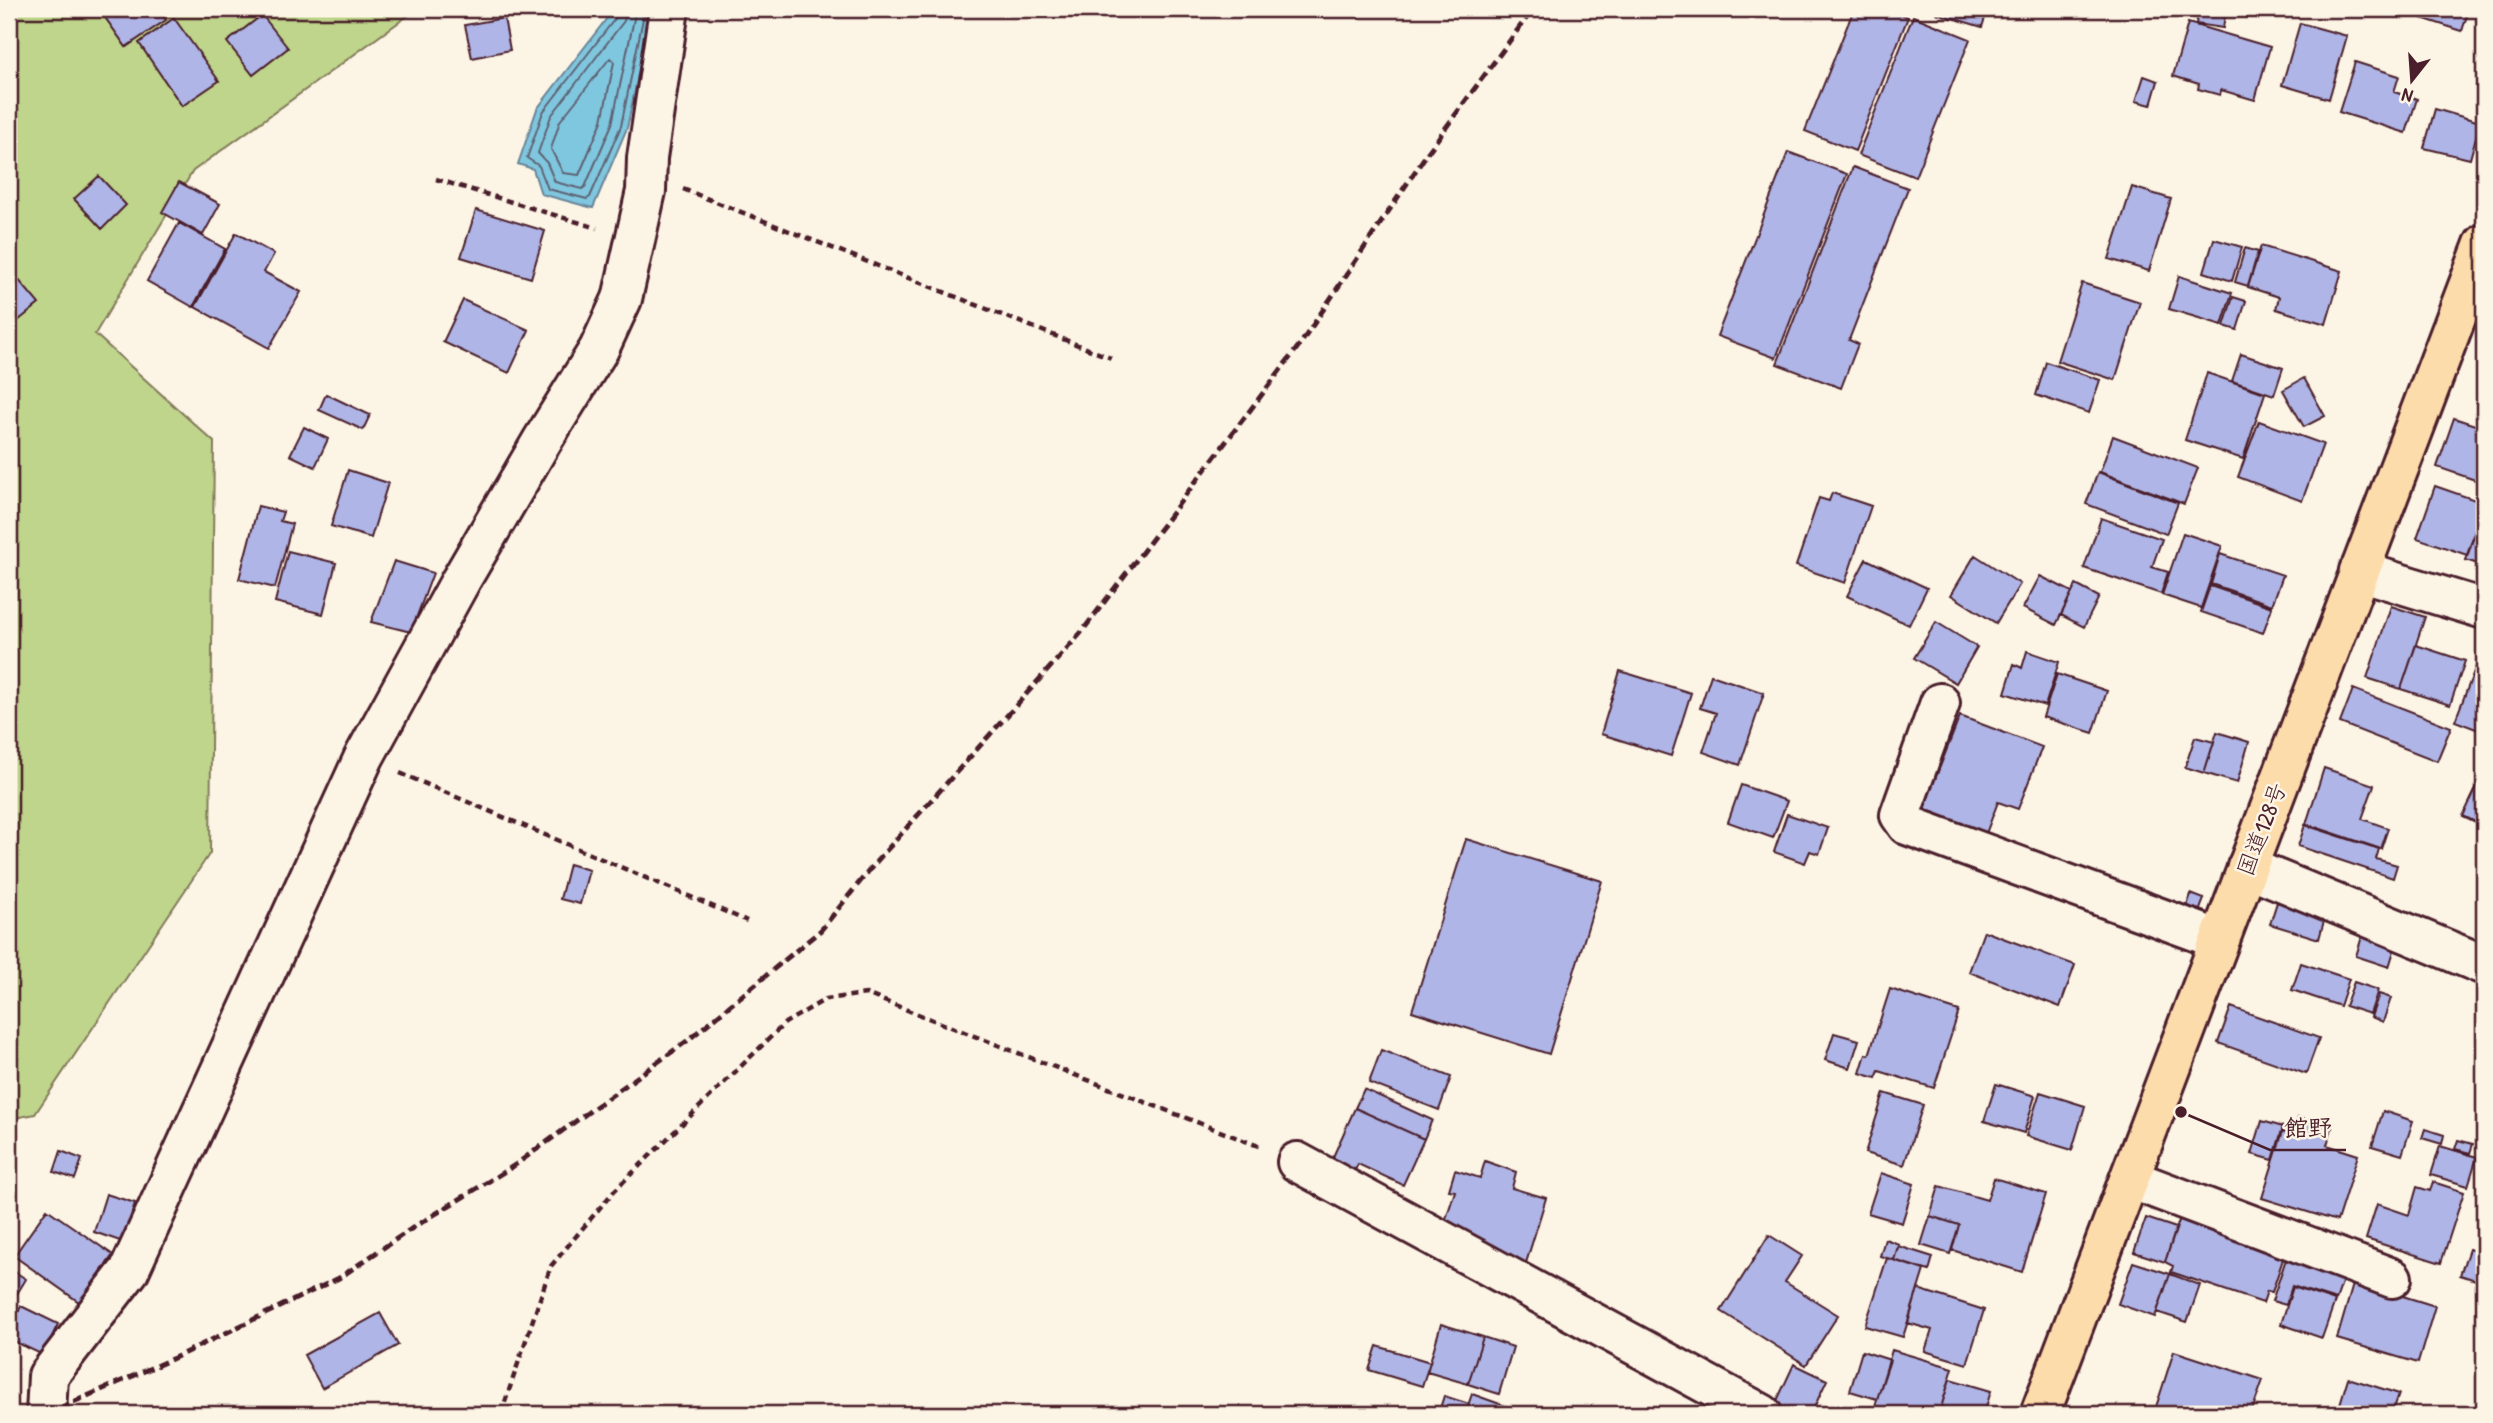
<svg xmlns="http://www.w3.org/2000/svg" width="2493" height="1423" font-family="'Patrick Hand','Klee One',sans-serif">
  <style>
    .green { fill: #bed58b; stroke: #847a5b; stroke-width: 2 }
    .water { fill: #7fc7df; stroke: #6a8497; stroke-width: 2 }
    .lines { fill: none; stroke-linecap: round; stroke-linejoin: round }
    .shore { stroke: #5f6273; stroke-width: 2 }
    .building { fill: #afb5e6; stroke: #4a1f2b; stroke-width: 2 }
    .minor-casing { stroke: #4a1f2b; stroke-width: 44 }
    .highway-casing { stroke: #4a1f2b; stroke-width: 44 }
    .path { stroke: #4a1f2b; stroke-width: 4.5; stroke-dasharray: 7 5; stroke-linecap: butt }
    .minor { stroke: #fcf5e5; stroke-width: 38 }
    .highway { stroke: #fddcac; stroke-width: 38 }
    .rail { stroke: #4a1f2b; stroke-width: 5; stroke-dasharray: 10 5; stroke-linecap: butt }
    .labels { text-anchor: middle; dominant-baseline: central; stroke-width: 5; stroke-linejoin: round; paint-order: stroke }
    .street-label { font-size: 23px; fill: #4a1f2b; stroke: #fcf5e5 }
    .leader { fill: none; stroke: #4a1f2b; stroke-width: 2.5 }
    .callout-dot { fill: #4a1f2b; stroke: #fcf5e5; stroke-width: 2.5 }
    .callout-label { font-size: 24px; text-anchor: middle; font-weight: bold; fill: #4a1f2b; stroke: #fcf5e5; stroke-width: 5; stroke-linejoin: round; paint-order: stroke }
  </style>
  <rect width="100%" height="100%" fill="#fcf5e5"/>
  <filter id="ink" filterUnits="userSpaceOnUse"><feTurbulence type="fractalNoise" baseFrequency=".0143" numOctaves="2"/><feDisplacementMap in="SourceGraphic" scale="14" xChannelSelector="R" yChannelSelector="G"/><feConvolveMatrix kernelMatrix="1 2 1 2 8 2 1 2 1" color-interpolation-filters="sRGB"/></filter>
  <g filter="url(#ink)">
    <!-- green -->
    <path class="green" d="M 9,9 L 417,9 L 193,171 L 95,334 L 214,442 L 210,853 L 35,1114 L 9,1119 Z"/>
    <!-- water -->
    <path class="water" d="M 614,9 L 652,9 L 627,128 L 593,208 L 541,194 L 533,169 L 518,164 L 537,109 Z"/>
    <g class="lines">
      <!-- shore -->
      <path class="shore" d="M 619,9 L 617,16 L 543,112 L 527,158 L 539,166 L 548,189 L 587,199 L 590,197 L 621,126 L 645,9
        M 627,9 L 624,21 L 551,116 L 538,153 L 547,163 L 555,182 L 582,189 L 585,187 L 612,124 L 636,9
        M 610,58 L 614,62 L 602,121 L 579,175 L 563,173 L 551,149 L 560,121 Z"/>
    </g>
    <!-- building -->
    <path class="building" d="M 99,9 L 159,9 L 166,20 L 126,47 Z
      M 1854,9 L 1888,9 L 1908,17 L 1855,151 L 1805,131 Z
      M 1937,9 L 1988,9 L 1982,27 L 1936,13 Z
      M 2198,9 L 2226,9 L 2223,28 L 2196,24 Z
      M 2407,9 L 2469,9 L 2462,31 L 2406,13 Z
      M 262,15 L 288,48 L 253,75 L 227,42 Z
      M 1913,16 L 1970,39 L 1915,177 L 1858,155 Z
      M 174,18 L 219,81 L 182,106 L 139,43 Z
      M 504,18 L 510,50 L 472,58 L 465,25 Z
      M 2188,23 L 2270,47 L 2255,100 L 2221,90 L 2220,95 L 2198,89 L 2199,84 L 2173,76 Z
      M 2300,23 L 2347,36 L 2329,99 L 2282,85 Z
      M 2355,62 L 2399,76 L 2394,92 L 2417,99 L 2406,133 L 2339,112 Z
      M 2144,76 L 2158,81 L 2151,105 L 2136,101 Z
      M 2435,109 L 2480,122 L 2470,159 L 2424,148 Z
      M 1788,152 L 1847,174 L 1776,358 L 1717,336 Z
      M 1853,167 L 1908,188 L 1849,340 L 1858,344 L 1841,388 L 1777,364 Z
      M 99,176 L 126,205 L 102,229 L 74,199 Z
      M 179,182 L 220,204 L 203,235 L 162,212 Z
      M 2132,187 L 2171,199 L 2149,271 L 2109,259 Z
      M 476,210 L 545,231 L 531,278 L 461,257 Z
      M 179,223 L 225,249 L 193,307 L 147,281 Z
      M 236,233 L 274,254 L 264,272 L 301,292 L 269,348 L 195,307 Z
      M 2214,239 L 2242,247 L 2232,281 L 2204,272 Z
      M 2261,246 L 2342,271 L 2326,324 L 2276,309 L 2279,297 L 2248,287 Z
      M 2245,248 L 2258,252 L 2248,286 L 2235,282 Z
      M 12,272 L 39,304 L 9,328 L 9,275 Z
      M 2179,276 L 2232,293 L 2222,325 L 2169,309 Z
      M 2082,283 L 2140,302 L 2115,380 L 2057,361 Z
      M 2233,297 L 2246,301 L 2237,330 L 2224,326 Z
      M 463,300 L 529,330 L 509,373 L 443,342 Z
      M 2241,354 L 2283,368 L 2274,395 L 2232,381 Z
      M 2046,362 L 2100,380 L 2089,413 L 2036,395 Z
      M 2207,373 L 2265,393 L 2243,459 L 2185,440 Z
      M 2304,378 L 2325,416 L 2304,427 L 2283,390 Z
      M 326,394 L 370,415 L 363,430 L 319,410 Z
      M 2454,418 L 2484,428 L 2484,483 L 2437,467 Z
      M 2259,421 L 2323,444 L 2302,501 L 2238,477 Z
      M 304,427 L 328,439 L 315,467 L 290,455 Z
      M 2113,436 L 2198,468 L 2184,504 L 2100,472 Z
      M 348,470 L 388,483 L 371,538 L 331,526 Z
      M 2098,472 L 2178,503 L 2166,534 L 2086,504 Z
      M 2435,486 L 2484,503 L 2467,555 L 2417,538 Z
      M 1832,493 L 1871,506 L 1845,583 L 1796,566 L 1819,498 L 1829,501 Z
      M 258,506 L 283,512 L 280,521 L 292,524 L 275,588 L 239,579 Z
      M 2101,518 L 2162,539 L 2152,567 L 2168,572 L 2161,594 L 2084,568 Z
      M 2478,524 L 2484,526 L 2484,566 L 2466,560 Z
      M 2183,533 L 2222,546 L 2201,608 L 2162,595 Z
      M 288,551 L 336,563 L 323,614 L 275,602 Z
      M 2220,554 L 2283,575 L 2272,605 L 2211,584 Z
      M 1975,555 L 2020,584 L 1996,623 L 1951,595 Z
      M 1866,559 L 1927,588 L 1909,625 L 1847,596 Z
      M 394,561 L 433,573 L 411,632 L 371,622 Z
      M 2040,576 L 2072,592 L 2056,625 L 2023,608 Z
      M 2076,585 L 2099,597 L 2084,627 L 2061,615 Z
      M 2210,586 L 2272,607 L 2263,633 L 2201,612 Z
      M 2391,606 L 2425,617 L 2401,689 L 2367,678 Z
      M 1936,622 L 1977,647 L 1956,683 L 1914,658 Z
      M 2416,645 L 2465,661 L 2450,705 L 2401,689 Z
      M 2484,645 L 2484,732 L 2455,721 Z
      M 2027,651 L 2059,662 L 2045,706 L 2005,693 L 2014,664 L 2022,668 Z
      M 1620,671 L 1691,693 L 1671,756 L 1601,734 Z
      M 2057,674 L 2107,691 L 2093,733 L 2043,717 Z
      M 1711,675 L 1764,693 L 1740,765 L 1703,752 L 1716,713 L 1700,708 Z
      M 2353,689 L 2451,727 L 2437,761 L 2340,723 Z
      M 1960,716 L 2042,747 L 2018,809 L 1998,802 L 1985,836 L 1922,812 Z
      M 2217,732 L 2249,742 L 2237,783 L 2204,773 Z
      M 2195,737 L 2214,742 L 2204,773 L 2185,767 Z
      M 2324,768 L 2374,785 L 2362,819 L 2388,828 L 2381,849 L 2306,824 Z
      M 2482,776 L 2484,777 L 2484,826 L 2463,816 Z
      M 1741,785 L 1787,801 L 1773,838 L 1728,822 Z
      M 1787,814 L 1828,828 L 1819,854 L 1810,851 L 1805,863 L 1774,852 Z
      M 2305,825 L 2379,849 L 2376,859 L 2397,865 L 2393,878 L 2298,846 Z
      M 1466,839 L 1602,881 L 1549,1054 L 1412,1011 Z
      M 569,864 L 589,870 L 580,904 L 560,899 Z
      M 2191,894 L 2204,899 L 2197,917 L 2185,912 Z
      M 2277,902 L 2325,917 L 2319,939 L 2270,924 Z
      M 2364,930 L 2397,941 L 2389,967 L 2356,956 Z
      M 1984,931 L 2075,965 L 2060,1007 L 1969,972 Z
      M 2301,963 L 2349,979 L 2340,1006 L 2292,990 Z
      M 2354,982 L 2378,990 L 2370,1014 L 2345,1006 Z
      M 1890,989 L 1959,1011 L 1934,1088 L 1879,1071 L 1876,1078 L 1860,1073 L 1866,1054 L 1869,1055 Z
      M 2379,994 L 2391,998 L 2383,1022 L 2371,1017 Z
      M 2231,1007 L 2319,1038 L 2306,1074 L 2218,1043 Z
      M 1834,1033 L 1859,1040 L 1850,1068 L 1825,1060 Z
      M 1381,1050 L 1451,1077 L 1439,1110 L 1369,1083 Z
      M 1996,1084 L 2035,1096 L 2024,1133 L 1984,1121 Z
      M 1364,1089 L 1432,1120 L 1424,1139 L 1355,1108 Z
      M 2040,1092 L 2085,1106 L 2072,1150 L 2026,1136 Z
      M 1884,1093 L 1923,1105 L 1904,1165 L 1865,1153 Z
      M 1355,1108 L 1424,1139 L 1403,1185 L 1358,1164 L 1355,1170 L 1332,1159 Z
      M 2383,1111 L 2413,1121 L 2402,1155 L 2372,1146 Z
      M 2298,1118 L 2332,1128 L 2327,1145 L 2358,1155 L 2337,1221 L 2262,1198 L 2283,1131 L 2293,1134 Z
      M 2262,1121 L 2283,1127 L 2273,1160 L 2252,1154 Z
      M 2425,1129 L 2444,1135 L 2442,1144 L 2422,1138 Z
      M 2458,1140 L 2473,1144 L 2470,1153 L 2455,1149 Z
      M 2440,1146 L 2477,1157 L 2468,1186 L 2431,1175 Z
      M 61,1151 L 82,1159 L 75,1179 L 54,1172 Z
      M 1485,1161 L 1516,1172 L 1512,1188 L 1546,1198 L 1526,1263 L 1440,1237 L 1455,1191 L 1449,1190 L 1455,1170 L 1480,1178 Z
      M 1881,1173 L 1914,1184 L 1902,1223 L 1868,1213 Z
      M 1994,1178 L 2046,1194 L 2022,1272 L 1952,1250 L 1959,1225 L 1930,1216 L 1939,1186 L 1987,1200 Z
      M 2433,1182 L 2464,1192 L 2441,1263 L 2366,1239 L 2377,1204 L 2409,1215 L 2417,1187 L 2430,1191 Z
      M 106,1194 L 135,1203 L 123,1242 L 94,1232 Z
      M 47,1209 L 113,1255 L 79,1302 L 14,1256 Z
      M 2181,1215 L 2288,1244 L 2272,1292 L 2267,1291 L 2263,1303 L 2171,1272 L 2173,1266 L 2165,1262 Z
      M 1930,1216 L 1959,1225 L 1950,1254 L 1921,1245 Z
      M 2146,1218 L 2176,1228 L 2165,1262 L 2134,1252 Z
      M 1769,1235 L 1802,1256 L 1785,1282 L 1838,1315 L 1806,1365 L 1721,1311 Z
      M 1885,1239 L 1899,1244 L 1894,1260 L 1880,1256 Z
      M 1898,1246 L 1933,1257 L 1929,1271 L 1894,1260 Z
      M 2469,1249 L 2484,1254 L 2484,1265 L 2479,1281 L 2460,1275 Z
      M 1887,1258 L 1924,1270 L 1903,1337 L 1865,1326 Z
      M 2286,1259 L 2322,1271 L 2346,1271 L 2336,1300 L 2292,1286 L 2286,1305 L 2272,1301 Z
      M 2133,1262 L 2170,1274 L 2155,1317 L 2118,1304 Z
      M 9,1268 L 26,1279 L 9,1307 Z
      M 2170,1274 L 2200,1285 L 2187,1322 L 2157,1312 Z
      M 2354,1281 L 2435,1306 L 2418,1363 L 2337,1339 Z
      M 2293,1287 L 2335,1301 L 2322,1338 L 2281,1324 Z
      M 1918,1289 L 1984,1310 L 1967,1364 L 1925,1351 L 1932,1330 L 1908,1323 Z
      M 21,1306 L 58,1324 L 43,1355 L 9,1339 L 9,1332 Z
      M 380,1313 L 398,1345 L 322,1388 L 304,1355 Z
      M 1441,1324 L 1483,1337 L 1468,1384 L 1427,1372 Z
      M 1483,1337 L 1513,1347 L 1499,1394 L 1468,1384 Z
      M 1377,1346 L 1430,1362 L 1422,1386 L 1369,1370 Z
      M 1892,1350 L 1953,1368 L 1939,1414 L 1902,1414 L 1875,1406 Z
      M 1862,1351 L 1890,1360 L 1877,1399 L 1850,1391 Z
      M 2174,1351 L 2263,1380 L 2251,1414 L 2168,1414 L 2155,1410 Z
      M 1794,1364 L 1827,1380 L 1811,1414 L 1789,1414 L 1774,1407 Z
      M 2348,1378 L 2399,1394 L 2392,1414 L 2337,1414 Z
      M 1950,1379 L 1991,1391 L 1984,1414 L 1939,1414 Z
      M 1472,1394 L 1528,1414 L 1465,1414 Z
      M 1444,1396 L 1469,1404 L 1465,1414 L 1438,1414 Z"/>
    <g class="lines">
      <!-- minor casing -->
      <g class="minor-casing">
        <path id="minor" d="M 2359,571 L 2484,609
          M 1940,703 L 1900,815 L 1907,825 L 2220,940
          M 2247,867 L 2484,965
          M 1297,1162 L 1762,1414
          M 2130,1179 L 2392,1278
          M 46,1414 L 48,1376 L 129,1271 L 364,757 L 461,580 L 542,441 L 599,349 L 622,299 L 646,191 L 647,158 L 669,9"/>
      </g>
      <!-- highway casing -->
      <g class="highway-casing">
        <path id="highway" d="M 2040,1414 L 2484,244"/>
      </g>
      <!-- path -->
      <path class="path" d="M 436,179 L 597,228
        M 683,189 L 1111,358
        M 400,773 L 747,921
        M 501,1414 L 551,1266 L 614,1191 L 785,1023 L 826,999 L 866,994 L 1261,1147"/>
      <!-- minor -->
      <use href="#minor" class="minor"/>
      <!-- highway -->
      <use href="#highway" class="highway"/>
      <!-- rail -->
      <path class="rail" d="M 46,1414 L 174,1358 L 339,1278 L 411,1229 L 515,1165 L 687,1041 L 821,930 L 876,862 L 1080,634 L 1301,343 L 1428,152 L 1533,9"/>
    </g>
  </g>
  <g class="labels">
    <!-- street labels -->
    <g class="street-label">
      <text transform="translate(2261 829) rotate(-69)">国道128号</text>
    </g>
  </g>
  <!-- callouts -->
  <path class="leader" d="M2181 1112L2270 1150H2346"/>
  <circle class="callout-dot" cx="2181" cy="1112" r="7"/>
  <g class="callout-label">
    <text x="2308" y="1136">館野</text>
  </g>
  <!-- margin -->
  <rect width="2493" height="1423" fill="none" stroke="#fcf5e5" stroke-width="35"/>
  <rect x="18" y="18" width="2458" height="1388" fill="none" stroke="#4a1f2b" stroke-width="2.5" filter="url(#ink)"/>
  <!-- north arrow -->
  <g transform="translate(2412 80) rotate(197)" stroke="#fcf5e5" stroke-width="5" paint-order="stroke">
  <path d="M0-5L12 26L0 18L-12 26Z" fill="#4a1f2b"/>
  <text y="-10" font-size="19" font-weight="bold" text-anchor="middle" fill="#4a1f2b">N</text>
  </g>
</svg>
